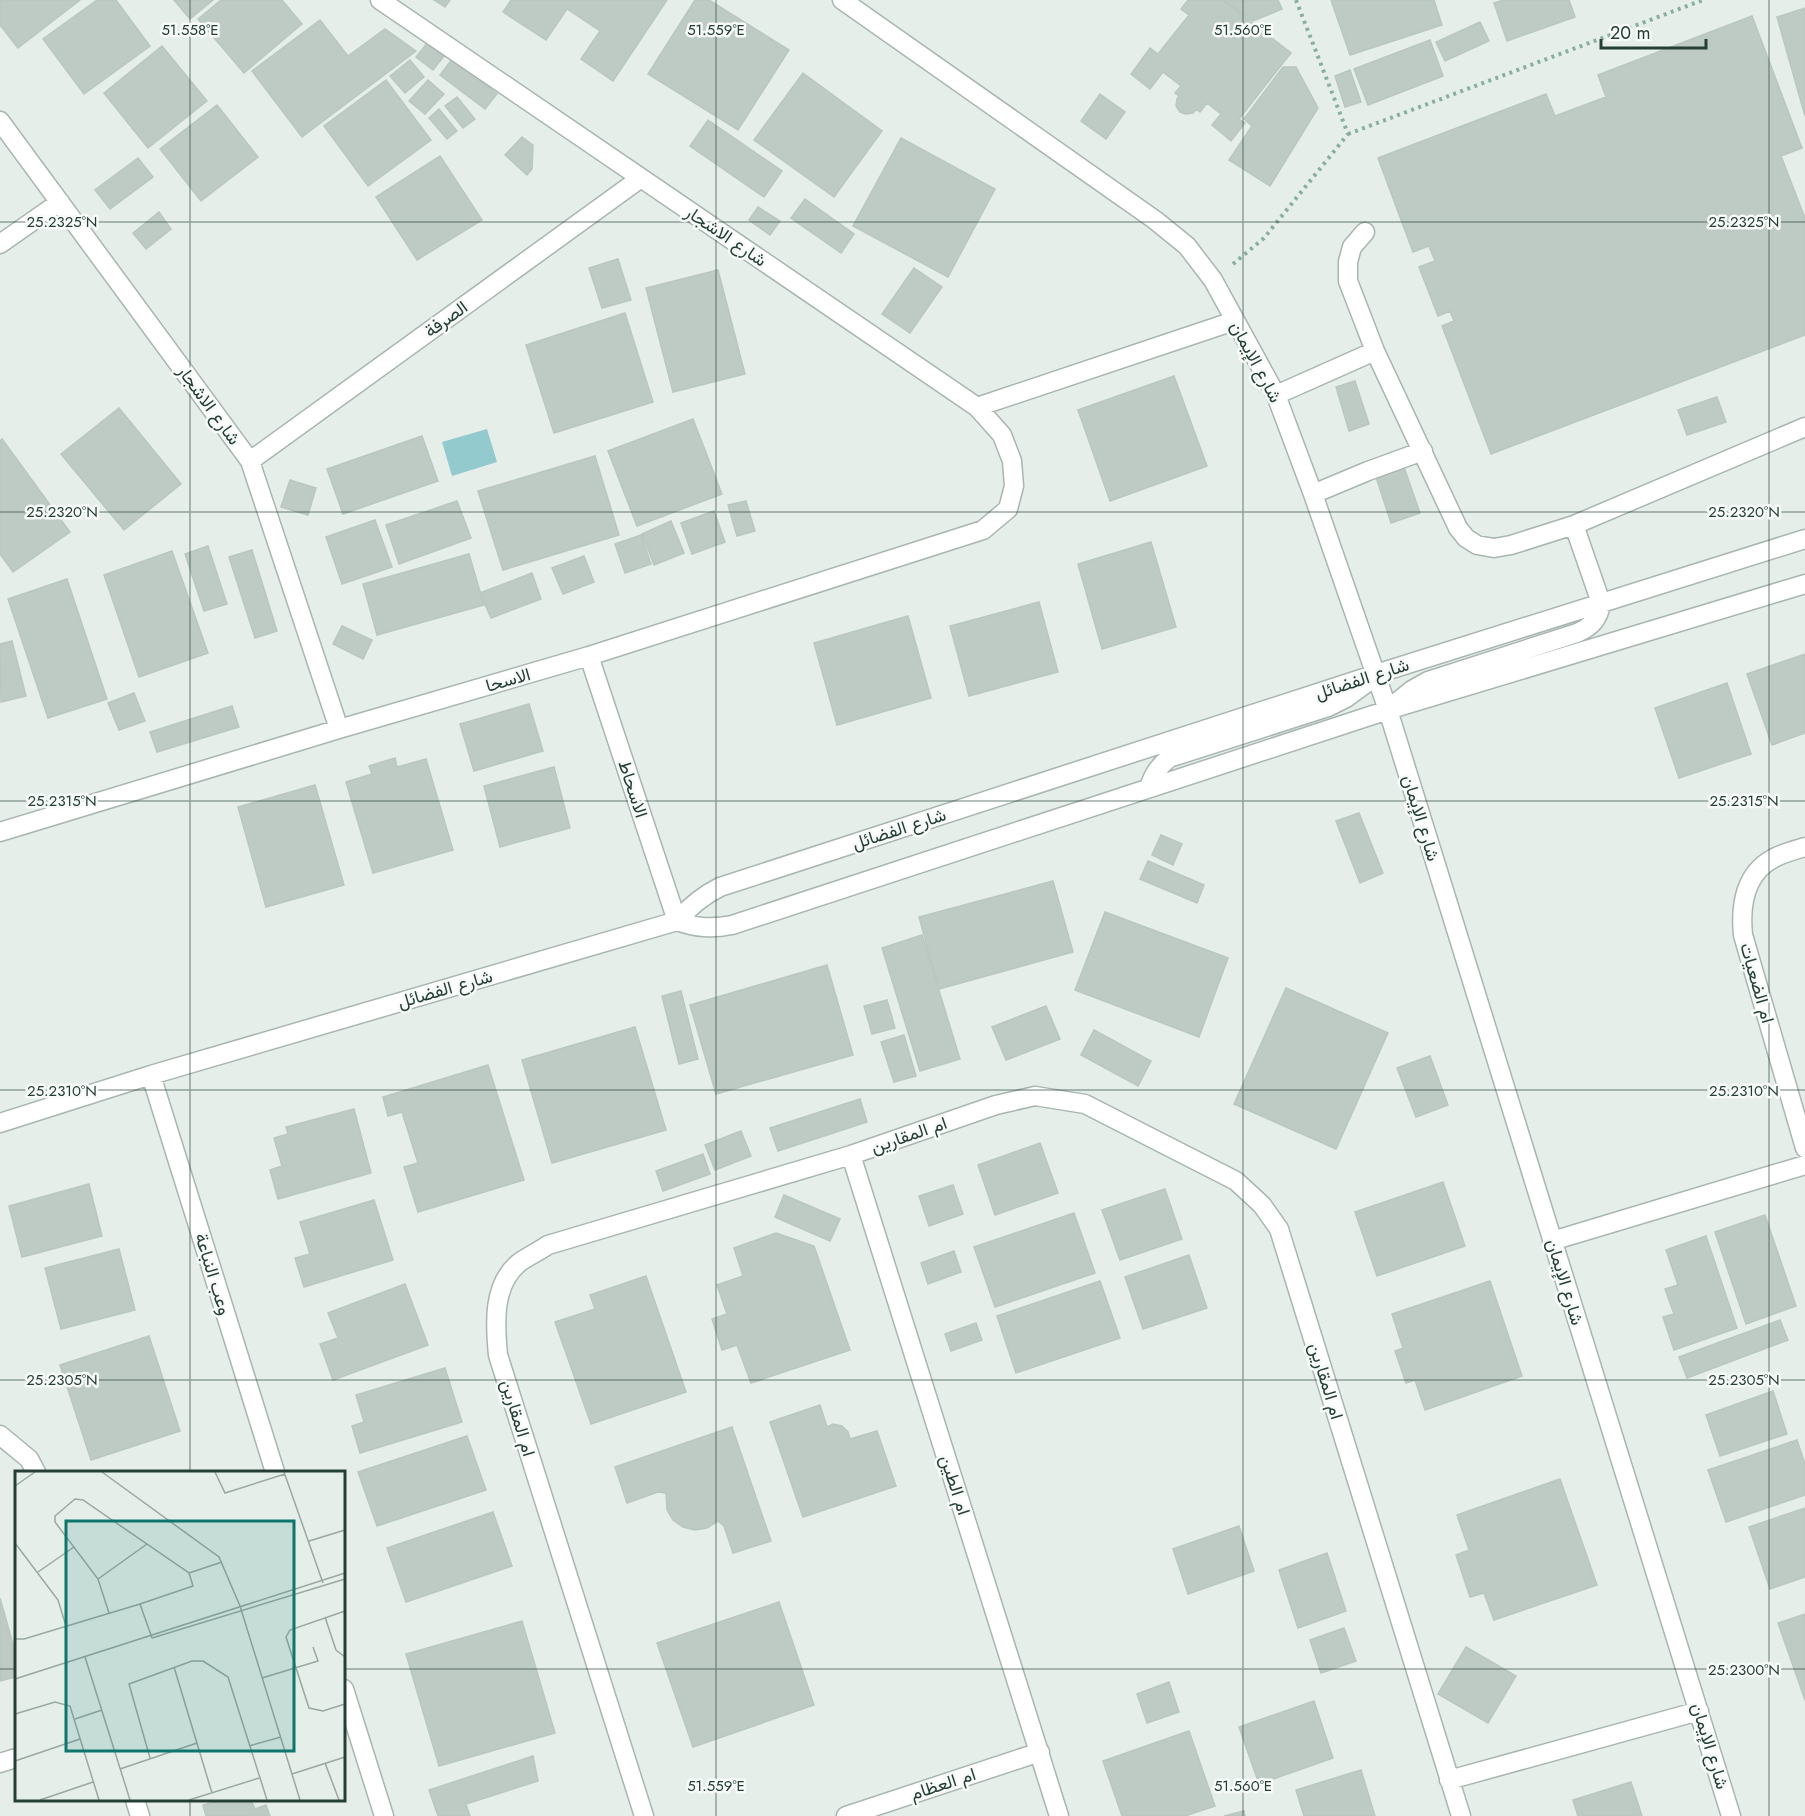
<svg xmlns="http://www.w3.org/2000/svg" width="1805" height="1816" font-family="Jost,Vazirmatn,sans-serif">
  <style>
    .water { fill: #93cace }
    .building { fill: #becbc5; stroke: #b9c7c0; stroke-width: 1.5 }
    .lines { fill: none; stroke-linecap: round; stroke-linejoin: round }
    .minor-casing { stroke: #a9b6b0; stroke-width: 21 }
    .path { stroke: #89af9f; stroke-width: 4; stroke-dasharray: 3 4.5; stroke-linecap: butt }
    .minor { stroke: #fff; stroke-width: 18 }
    .ticks { fill: none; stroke: #263f36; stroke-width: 1.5; stroke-opacity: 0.45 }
    .labels { text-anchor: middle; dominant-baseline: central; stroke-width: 5; stroke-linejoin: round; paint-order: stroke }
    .street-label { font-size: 18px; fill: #263f36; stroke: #f7faf8 }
    .inset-road { fill: none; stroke: #99a8a2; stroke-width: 1.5 }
    .view { fill: #0f766e; fill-opacity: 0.15; stroke: #0f766e; stroke-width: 3 }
    .inset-edge { fill: none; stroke: #263f36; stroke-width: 3 }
    .ticks-label { font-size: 15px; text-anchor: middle; fill: #263f36; stroke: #f7faf8; stroke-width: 5; stroke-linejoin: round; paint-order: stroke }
  </style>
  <rect width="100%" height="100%" fill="#e6eeea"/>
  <!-- water -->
  <path class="water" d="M 487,429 L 497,462 L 452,476 L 442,442 Z"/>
  <!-- building -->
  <path class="building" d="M 0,0 L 80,0 L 18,48 L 0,25 Z
    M 97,0 L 116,0 L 150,46 L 84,94 L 43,39 Z
    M 174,0 L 213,0 L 190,19 Z
    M 221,0 L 282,0 L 302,24 L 244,73 L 198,19 Z
    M 434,0 L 450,0 L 445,7 Z
    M 511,0 L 667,0 L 613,81 L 581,59 L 600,31 L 567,9 L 546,40 L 503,12 Z
    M 695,0 L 709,0 L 789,50 L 738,130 L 648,74 Z
    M 1188,0 L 1223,0 L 1291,53 L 1239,119 L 1245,123 L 1231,141 L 1212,125 L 1221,114 L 1207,103 L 1200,112 L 1196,109 L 1193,113 L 1186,114 L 1180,112 L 1176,106 L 1177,99 L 1179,96 L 1175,93 L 1181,86 L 1163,72 L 1150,89 L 1131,74 L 1150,48 L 1158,54 L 1189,15 L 1181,9 Z
    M 1224,0 L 1278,0 L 1282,9 L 1253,21 Z
    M 1331,0 L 1434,0 L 1442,25 L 1350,55 Z
    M 1504,0 L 1569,0 L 1575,17 L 1507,41 L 1494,3 Z
    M 1805,8 L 1805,116 L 1777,17 Z
    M 1752,16 L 1802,148 L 1781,156 L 1805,218 L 1805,335 L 1491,454 L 1442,326 L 1454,321 L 1450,311 L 1438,316 L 1419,267 L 1435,261 L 1429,246 L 1413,252 L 1378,158 L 1546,94 L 1555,116 L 1606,97 L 1598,75 Z
    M 320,20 L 348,56 L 385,29 L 416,51 L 302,137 L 252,71 Z
    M 1480,22 L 1489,41 L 1445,61 L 1436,42 Z
    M 1430,40 L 1443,76 L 1368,105 L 1354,69 Z
    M 428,42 L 445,55 L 433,70 L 416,57 Z
    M 162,46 L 207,101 L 148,148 L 104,93 Z
    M 452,59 L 497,94 L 485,109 L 440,75 Z
    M 410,60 L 424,77 L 405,93 L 390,76 Z
    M 1283,67 L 1296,67 L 1318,108 L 1270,186 L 1229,160 L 1252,126 L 1244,119 Z
    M 1350,70 L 1361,102 L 1345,107 L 1335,76 Z
    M 803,73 L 882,131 L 834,197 L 754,140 Z
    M 386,80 L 431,140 L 368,186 L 324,126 Z
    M 428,80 L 444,94 L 425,114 L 409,101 Z
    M 1100,94 L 1125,112 L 1106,139 L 1081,121 Z
    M 457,97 L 475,119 L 463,128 L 445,106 Z
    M 217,105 L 258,157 L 201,201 L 160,149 Z
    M 439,109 L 457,131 L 447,139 L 429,118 Z
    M 708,120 L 782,171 L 764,197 L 690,146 Z
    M 522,137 L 533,145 L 532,169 L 527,175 L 505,155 Z
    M 901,138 L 995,189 L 948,277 L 853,226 Z
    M 440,156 L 482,220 L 417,260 L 376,197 Z
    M 138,158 L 153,177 L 110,209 L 95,190 Z
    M 805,199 L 854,234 L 841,253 L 791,218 Z
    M 758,207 L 780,221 L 770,235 L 749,220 Z
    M 159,212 L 171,229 L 146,249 L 133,233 Z
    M 618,259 L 631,300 L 602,308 L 589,268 Z
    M 914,268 L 942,287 L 910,333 L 882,314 Z
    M 718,270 L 745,374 L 673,392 L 646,288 Z
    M 625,313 L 653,402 L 554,433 L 526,345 Z
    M 1174,376 L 1207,466 L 1110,501 L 1078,410 Z
    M 1355,381 L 1369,424 L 1349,431 L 1336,387 Z
    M 1717,397 L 1726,422 L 1687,435 L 1678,410 Z
    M 119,408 L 181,484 L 124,530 L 61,454 Z
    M 693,419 L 722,494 L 637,526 L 608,451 Z
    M 422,436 L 438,481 L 343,514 L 327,469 Z
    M 2,439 L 70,532 L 13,572 L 0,554 L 0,441 Z
    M 595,456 L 619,535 L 503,570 L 478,491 Z
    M 1404,467 L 1420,513 L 1391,523 L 1376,477 Z
    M 290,480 L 316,488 L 308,515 L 281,507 Z
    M 457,501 L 471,538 L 399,564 L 386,525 Z
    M 746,501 L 755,531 L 737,536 L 728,505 Z
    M 714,511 L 725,542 L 692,554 L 681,523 Z
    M 375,520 L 392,567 L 342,584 L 326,537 Z
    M 671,521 L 684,553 L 654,565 L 642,534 Z
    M 641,535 L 651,564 L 625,573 L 615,544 Z
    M 1151,542 L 1176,627 L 1102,649 L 1078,564 Z
    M 208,546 L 227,604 L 204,611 L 185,554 Z
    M 252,550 L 277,631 L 255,638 L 229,557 Z
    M 172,551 L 208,653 L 139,677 L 104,575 Z
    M 469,554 L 484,605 L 377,635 L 363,584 Z
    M 584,556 L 594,582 L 563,594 L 552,568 Z
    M 532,573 L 541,599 L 491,618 L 480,593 Z
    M 67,579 L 107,699 L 48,718 L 8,599 Z
    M 1039,602 L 1058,672 L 969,696 L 950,626 Z
    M 908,616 L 931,698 L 837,725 L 814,643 Z
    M 342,626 L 372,640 L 363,659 L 333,644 Z
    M 12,641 L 26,696 L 1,702 L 0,644 Z
    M 1805,654 L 1805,733 L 1772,745 L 1747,674 Z
    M 1727,683 L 1751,754 L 1679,778 L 1655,708 Z
    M 134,693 L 145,721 L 119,730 L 108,703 Z
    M 529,704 L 543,751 L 474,771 L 460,724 Z
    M 232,706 L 239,727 L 157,752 L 150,732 Z
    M 395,758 L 397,767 L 426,759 L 453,850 L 373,873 L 346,782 L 372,774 L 369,766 Z
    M 554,767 L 570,828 L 500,847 L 484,786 Z
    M 315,785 L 344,885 L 266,907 L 238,807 Z
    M 1359,813 L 1383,873 L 1360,883 L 1336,821 Z
    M 1161,835 L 1182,844 L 1173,865 L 1152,855 Z
    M 1148,861 L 1204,885 L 1197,903 L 1140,879 Z
    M 1053,881 L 1073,952 L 939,989 L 919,917 Z
    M 1105,912 L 1228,958 L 1199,1037 L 1075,990 Z
    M 922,935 L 960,1059 L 920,1071 L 882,948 Z
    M 827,965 L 853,1055 L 716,1094 L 690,1005 Z
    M 1286,988 L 1388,1033 L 1336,1149 L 1234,1104 Z
    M 681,991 L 698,1059 L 679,1064 L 662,996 Z
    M 887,1000 L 895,1028 L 872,1034 L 864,1006 Z
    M 1046,1006 L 1060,1039 L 1006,1060 L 992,1027 Z
    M 635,1027 L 666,1130 L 552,1163 L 522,1060 Z
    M 1094,1030 L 1151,1061 L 1138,1086 L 1081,1055 Z
    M 904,1035 L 916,1076 L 894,1082 L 881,1042 Z
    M 1430,1056 L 1448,1105 L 1416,1117 L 1397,1068 Z
    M 488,1065 L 524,1180 L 418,1212 L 404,1167 L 418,1163 L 402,1112 L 388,1116 L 383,1097 Z
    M 860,1099 L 867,1122 L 778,1151 L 770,1128 Z
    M 354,1109 L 371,1173 L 278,1199 L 270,1170 L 282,1166 L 274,1138 L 288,1134 L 286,1127 Z
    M 741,1131 L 751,1156 L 715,1170 L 705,1145 Z
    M 1040,1143 L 1058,1193 L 995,1215 L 978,1165 Z
    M 703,1154 L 710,1174 L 663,1191 L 656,1171 Z
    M 1443,1182 L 1465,1246 L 1377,1276 L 1355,1212 Z
    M 89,1184 L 102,1236 L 22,1257 L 9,1206 Z
    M 953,1185 L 963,1214 L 929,1226 L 919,1196 Z
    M 1165,1189 L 1182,1239 L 1120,1260 L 1102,1210 Z
    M 784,1195 L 840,1219 L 830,1241 L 775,1217 Z
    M 374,1200 L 393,1260 L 304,1287 L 295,1258 L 310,1254 L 300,1222 Z
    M 1074,1213 L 1095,1273 L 995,1307 L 974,1247 Z
    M 1765,1215 L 1796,1306 L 1746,1324 L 1715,1232 Z
    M 776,1233 L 814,1246 L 850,1350 L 751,1383 L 737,1345 L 722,1350 L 712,1319 L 727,1314 L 717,1285 L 743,1276 L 734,1248 Z
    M 1706,1236 L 1737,1328 L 1674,1350 L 1663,1317 L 1674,1314 L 1665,1289 L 1678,1285 L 1666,1250 Z
    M 119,1249 L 135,1310 L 61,1329 L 45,1268 Z
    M 954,1251 L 961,1272 L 928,1284 L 921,1263 Z
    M 1189,1255 L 1207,1308 L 1143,1329 L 1125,1277 Z
    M 646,1276 L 686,1392 L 591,1424 L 555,1322 L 595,1309 L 590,1295 Z
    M 1100,1281 L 1120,1338 L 1016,1373 L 997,1316 Z
    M 1490,1281 L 1522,1376 L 1425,1410 L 1415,1380 L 1406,1383 L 1395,1351 L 1403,1348 L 1392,1314 Z
    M 405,1284 L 428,1345 L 333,1380 L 320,1344 L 338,1338 L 328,1313 Z
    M 1780,1320 L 1788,1340 L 1687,1378 L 1679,1357 Z
    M 976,1323 L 982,1340 L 951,1351 L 945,1334 Z
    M 149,1336 L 180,1431 L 91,1460 L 60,1365 Z
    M 445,1368 L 462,1422 L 360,1453 L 352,1426 L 364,1422 L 356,1395 Z
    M 1773,1391 L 1787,1434 L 1720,1456 L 1706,1415 Z
    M 820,1405 L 827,1427 L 833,1424 L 842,1426 L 848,1432 L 850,1439 L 877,1431 L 896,1486 L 803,1517 L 770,1422 Z
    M 732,1427 L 771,1541 L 733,1553 L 724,1526 L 718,1521 L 707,1528 L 695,1530 L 683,1527 L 673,1520 L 667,1510 L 666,1493 L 658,1492 L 627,1503 L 615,1467 Z
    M 467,1436 L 486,1490 L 377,1526 L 358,1472 Z
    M 1797,1440 L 1805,1464 L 1805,1495 L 1726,1522 L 1708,1470 Z
    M 1560,1479 L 1597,1585 L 1494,1620 L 1484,1593 L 1470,1597 L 1456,1555 L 1469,1550 L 1457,1515 Z
    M 1805,1508 L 1805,1577 L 1770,1589 L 1749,1527 Z
    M 493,1512 L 512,1566 L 406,1602 L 387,1548 Z
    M 1239,1526 L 1254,1571 L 1188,1594 L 1173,1549 Z
    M 1327,1553 L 1346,1611 L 1298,1628 L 1279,1570 Z
    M 0,1598 L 16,1655 L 16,1677 L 0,1681 Z
    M 779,1602 L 814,1705 L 693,1747 L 657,1643 Z
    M 1805,1614 L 1805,1700 L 1778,1623 Z
    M 522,1621 L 555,1733 L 439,1766 L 406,1654 Z
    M 1344,1628 L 1356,1661 L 1321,1673 L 1310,1640 Z
    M 1466,1647 L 1516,1676 L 1488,1723 L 1438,1694 Z
    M 1169,1682 L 1179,1712 L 1147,1723 L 1137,1694 Z
    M 1314,1701 L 1333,1758 L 1259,1784 L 1239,1727 Z
    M 1189,1731 L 1215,1806 L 1185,1816 L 1122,1816 L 1103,1761 Z
    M 533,1756 L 538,1781 L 466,1804 L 470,1816 L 438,1816 L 429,1790 Z
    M 1361,1770 L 1375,1816 L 1304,1816 L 1296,1790 Z
    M 1631,1782 L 1642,1816 L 1578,1816 L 1573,1800 Z
    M 221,1800 L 251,1800 L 255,1809 L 266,1805 L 270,1816 L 206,1816 L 203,1805 Z
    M 1244,1811 L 1245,1816 L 1224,1816 Z"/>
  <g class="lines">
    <!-- minor casing -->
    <g class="minor-casing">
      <path id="minor" d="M 842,0 L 1155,220 L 1187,246 L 1213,280 L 1276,395 L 1313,494 L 1388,710 L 1731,1816
        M 0,121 L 250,461 L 339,729
        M 1365,232 L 1352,247 L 1348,262 L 1348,281 L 1375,351 L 1458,528 L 1466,538 L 1477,545 L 1494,548 L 1511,545 L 1574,525 L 1805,427
        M 0,244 L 60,202
        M 1276,395 L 1375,351
        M 977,407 L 1234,321
        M 250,461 L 641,178
        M 1313,494 L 1368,471 L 1423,451
        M 589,656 L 677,921
        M 1396,703 L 1412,690 L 1428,681 L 1577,633 C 1591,627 1599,619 1601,603 L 1574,525
        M 1149,788 C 1153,775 1158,767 1169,758 L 1328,707 L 1346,698 L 1368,682
        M 0,832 L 339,729 L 589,656 L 983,530 L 1008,509 L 1014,486 L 1012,461 L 1002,435 L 977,407 L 380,0
        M 1805,847 C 1795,850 1783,853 1774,858 C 1745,873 1740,905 1743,935 L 1805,1148
        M 677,921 C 697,928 712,929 732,925 L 1388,710 L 1805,584
        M 151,1075 L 275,1472
        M 0,1123 L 151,1075 L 677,921 C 690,906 702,896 720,887 L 1376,674 L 1805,539
        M 851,1155 L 1059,1816
        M 1552,1241 L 1805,1165
        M 0,1435 L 29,1459 L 36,1472
        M 344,1689 L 384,1816
        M 0,1763 L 16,1758
        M 1449,1780 L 1699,1711
        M 135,1800 L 140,1816
        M 644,1816 L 498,1355 C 495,1324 492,1284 520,1262 C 529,1256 539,1251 548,1245 L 851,1155 L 996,1105 L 1035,1096 L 1085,1104 L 1236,1181 L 1262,1205 L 1279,1229 L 1461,1816
        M 846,1816 L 1040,1752"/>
    </g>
    <!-- path -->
    <path class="path" d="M 1348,134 L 1703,0
      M 1233,264 L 1264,238 L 1348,134 L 1296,0"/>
    <!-- minor -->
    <use href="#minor" class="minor"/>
  </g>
  <!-- ticks -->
  <path class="ticks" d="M 190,0 L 190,1472M 716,0 L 716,1816M 1243,0 L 1243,1816M 1769,0 L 1769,1816M 0,222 L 1805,222M 0,512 L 1805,512M 0,801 L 1805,801M 0,1090 L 1805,1090M 0,1380 L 1805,1380M 0,1669 L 16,1669M 344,1669 L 1805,1669M 190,1800 L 190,1816"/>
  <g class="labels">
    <!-- street labels -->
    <g class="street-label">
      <text transform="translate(726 236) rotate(34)">شارع الاشجار</text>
      <text transform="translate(446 319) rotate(-36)">الصرفة</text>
      <text transform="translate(1256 362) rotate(62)">شارع الإيمان</text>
      <text transform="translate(209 405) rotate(54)">شارع الاشجار</text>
      <text transform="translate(1362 679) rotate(-18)">شارع الفضائل</text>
      <text transform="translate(508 680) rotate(-16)">الاسحا</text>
      <text transform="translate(633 789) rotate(72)">الاسحاط</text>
      <text transform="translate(1421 818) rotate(73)">شارع الإيمان</text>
      <text transform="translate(899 829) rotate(-18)">شارع الفضائل</text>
      <text transform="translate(1757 983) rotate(74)">ام الضعيات</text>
      <text transform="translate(445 989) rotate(-16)">شارع الفضائل</text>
      <text transform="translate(909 1135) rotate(-19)">ام المقارين</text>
      <text transform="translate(213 1274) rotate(73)">وعب النباعة</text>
      <text transform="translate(1565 1282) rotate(73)">شارع الإيمان</text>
      <text transform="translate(1326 1381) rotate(73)">ام المقارين</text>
      <text transform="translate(518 1418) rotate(73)">ام المقارين</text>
      <text transform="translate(955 1485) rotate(72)">ام الطين</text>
      <text transform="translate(1710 1746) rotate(73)">شارع الإيمان</text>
      <text transform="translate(943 1784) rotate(-18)">ام العظام</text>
    </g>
  </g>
  <!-- overview -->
  <g transform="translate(15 1471)">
    <rect width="330" height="330" fill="#e6eeea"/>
    <path class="inset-road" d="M 87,1 L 204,86 L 225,135 L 285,329M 200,1 L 210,22 L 270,3M 269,1 L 308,112M 0,15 L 20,1M 294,70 L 330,59M 0,72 L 43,129 L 51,155M 23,101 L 59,76M 174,102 L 207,91M 83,108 L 132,73M 125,133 L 137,167M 330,140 L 275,159 L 271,166 L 294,237 L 308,240 L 330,233M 310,146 L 321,179 L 330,186M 137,167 L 330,108M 0,168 L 9,168 L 125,133 L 178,115 L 174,102 L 68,29 L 60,28 L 40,45 L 40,51 L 83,108 L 94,142M 70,186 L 115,329M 159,196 L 197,322M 247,207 L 303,190 L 298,176M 0,208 L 330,102M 0,243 L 40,231 L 55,235 L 84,329M 60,248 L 87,239M 234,275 L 266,266M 135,287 L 114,213 L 177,190 L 188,190 L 213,206 L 252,329M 0,290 L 65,268M 310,292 L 324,329M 105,298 L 182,272M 277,303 L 330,286M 25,329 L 78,311M 174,329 L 244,307"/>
    <path class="view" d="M 51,50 L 279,50 L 279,280 L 51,280 Z"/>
    <rect width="330" height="330" class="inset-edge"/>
  </g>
  <g class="ticks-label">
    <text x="190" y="35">51.558°E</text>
    <text x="716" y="35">51.559°E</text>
    <text x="1243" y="35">51.560°E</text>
    <text x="62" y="227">25.2325°N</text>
    <text x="1744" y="227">25.2325°N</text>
    <text x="62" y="517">25.2320°N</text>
    <text x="1744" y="517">25.2320°N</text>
    <text x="62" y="806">25.2315°N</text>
    <text x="1744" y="806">25.2315°N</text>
    <text x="62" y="1096">25.2310°N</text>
    <text x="1744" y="1096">25.2310°N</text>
    <text x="62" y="1385">25.2305°N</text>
    <text x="1744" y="1385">25.2305°N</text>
    <text x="1744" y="1675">25.2300°N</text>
    <text x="716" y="1791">51.559°E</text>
    <text x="1243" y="1791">51.560°E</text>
  </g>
  <!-- scale -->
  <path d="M1601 39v9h105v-9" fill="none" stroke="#263f36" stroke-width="3"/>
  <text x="1610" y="39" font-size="18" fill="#263f36" stroke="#f7faf8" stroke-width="4.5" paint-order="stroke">20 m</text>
</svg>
